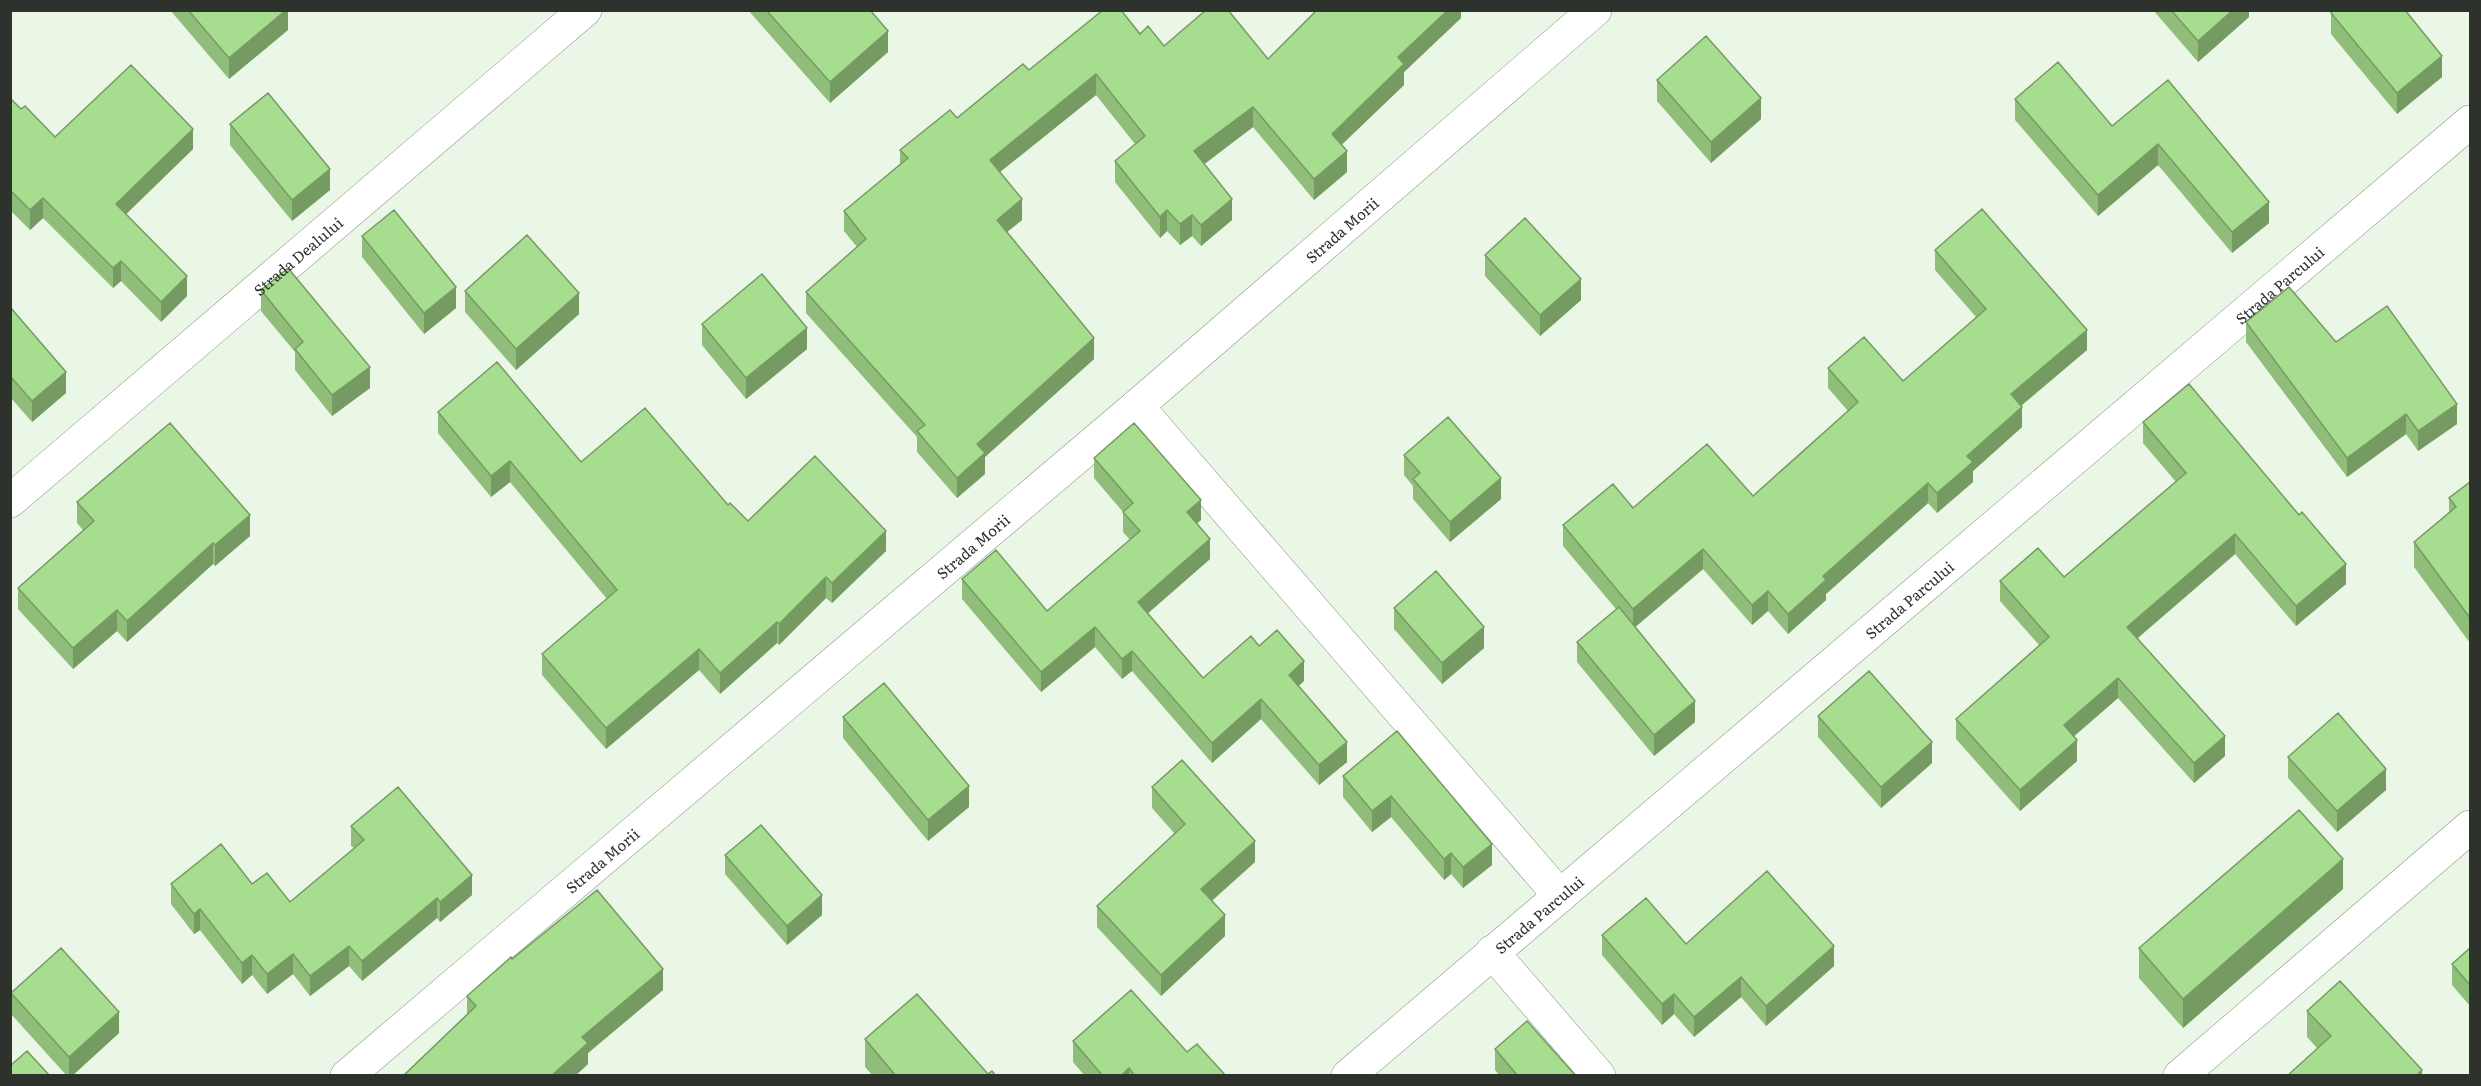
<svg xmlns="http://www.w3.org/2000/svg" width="2481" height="1086" font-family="Literata,serif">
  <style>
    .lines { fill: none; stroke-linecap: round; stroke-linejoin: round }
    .street-casing { stroke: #8b9586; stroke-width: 34 }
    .street { stroke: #fff; stroke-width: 33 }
    .wall { fill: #90be7a }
    .shaded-wall { fill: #759b63 }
    .building { fill: #a7dd8e; stroke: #759b63; stroke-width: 1.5 }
    .labels { text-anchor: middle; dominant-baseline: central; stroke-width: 5; stroke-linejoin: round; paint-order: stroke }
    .street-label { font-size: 15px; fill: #2e322c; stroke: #eaf6e6 }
  </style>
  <rect width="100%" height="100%" fill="#eaf6e6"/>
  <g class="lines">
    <!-- street casing -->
    <g class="street-casing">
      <g id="street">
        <path d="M 1137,406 L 1560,896"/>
        <path id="s1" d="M 10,501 L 585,10"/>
        <path d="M 1492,952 L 1599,1076"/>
        <path id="s2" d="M 347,1076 L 1137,406 L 1595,10"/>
        <path id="s3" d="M 1348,1076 L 2470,122"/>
        <path d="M 2180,1076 L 2470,827"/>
      </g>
    </g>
    <!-- street -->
    <use href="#street" class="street"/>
  </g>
  <!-- wall -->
  <path class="wall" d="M 170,10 L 288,10 L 288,30 L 229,79 Z
    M 748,10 L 870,10 L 888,52 L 830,103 Z
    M 1461,10 L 1461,18 L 1404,72 L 1404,85 L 1341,145 L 1347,172 L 1314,200 L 1253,127 L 1204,164 L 1232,220 L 1201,246 L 1192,236 L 1180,245 L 1167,231 L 1160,238 L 1115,182 L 1115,161 L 1135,144 L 1096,95 L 1000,172 L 1022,220 L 1007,232 L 1094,359 L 985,457 L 985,474 L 957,498 L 917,452 L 917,437 L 806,313 L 806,292 L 857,247 L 844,231 L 844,211 L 900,164 L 900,150 L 957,118 L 1029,70 L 1140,34 L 1164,46 L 1268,59 Z
    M 2153,10 L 2249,10 L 2249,17 L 2198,62 Z
    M 2331,13 L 2442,77 L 2397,114 L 2331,34 Z
    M 1657,80 L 1761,119 L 1711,163 L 1657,101 Z
    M 2168,80 L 2269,223 L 2232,253 L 2158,165 L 2098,216 L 2015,120 L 2015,99 L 2112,126 Z
    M 10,98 L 21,109 L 55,137 L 193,149 L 126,214 L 187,296 L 161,322 L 121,281 L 113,288 L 43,218 L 30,230 L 10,210 Z
    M 230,124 L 330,190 L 292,221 L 230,145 Z
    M 362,236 L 456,308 L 424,334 L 362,257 Z
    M 1935,250 L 2087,350 L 2021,406 L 2022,427 L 1973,471 L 1973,482 L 1937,513 L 1928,503 L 1826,594 L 1826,600 L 1788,634 L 1768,611 L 1752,625 L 1703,569 L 1635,627 L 1695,722 L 1654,756 L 1577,662 L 1577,642 L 1616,609 L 1563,546 L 1563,525 L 1633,508 L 1753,496 L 1848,411 L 1828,388 L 1828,368 L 1903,381 L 1976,317 L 1935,270 Z
    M 1485,255 L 1581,300 L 1540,336 L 1485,276 Z
    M 261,290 L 370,388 L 332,416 L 295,370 L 295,352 L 261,311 Z
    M 465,291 L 579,314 L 516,370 L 465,312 Z
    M 10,307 L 66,393 L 32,422 L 10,397 Z
    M 2246,322 L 2336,342 L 2457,424 L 2418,451 L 2406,434 L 2347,477 L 2246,342 Z
    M 702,324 L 807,349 L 746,399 L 702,345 Z
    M 438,412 L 581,462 L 728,505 L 748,521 L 886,551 L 832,603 L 826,598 L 779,645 L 777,643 L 720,694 L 699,670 L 606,749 L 542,675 L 542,654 L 607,599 L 510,482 L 491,497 L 438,433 Z
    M 2143,422 L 2346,584 L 2296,626 L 2235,554 L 2138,638 L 2225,756 L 2194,783 L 2118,698 L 2074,736 L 2077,761 L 2020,811 L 1956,739 L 1956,719 L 2039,645 L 2000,601 L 2000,581 L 2064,577 L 2176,482 L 2143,443 Z
    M 1404,455 L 1501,499 L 1450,542 L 1413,499 L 1413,486 L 1404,475 Z
    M 1094,458 L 1201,520 L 1197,523 L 1210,559 L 1148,613 L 1203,678 L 1259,646 L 1304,681 L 1298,686 L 1347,762 L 1319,785 L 1261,719 L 1212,763 L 1132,671 L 1122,679 L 1095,647 L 1041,692 L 962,599 L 962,579 L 1047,611 L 1130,540 L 1123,532 L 1123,512 L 1094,478 Z
    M 2470,482 L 2470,643 L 2414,567 L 2414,542 L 2449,513 L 2449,498 Z
    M 77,502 L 250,536 L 215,566 L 213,564 L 127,642 L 117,631 L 73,669 L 18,609 L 18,588 L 83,530 L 77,523 Z
    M 1394,608 L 1484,648 L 1442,684 L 1394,629 Z
    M 1818,716 L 1932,763 L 1881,808 L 1818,737 Z
    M 843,717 L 969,807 L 928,841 L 843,738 Z
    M 1397,731 L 1492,865 L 1463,888 L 1451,874 L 1444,880 L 1391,817 L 1372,832 L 1343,797 L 1343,776 Z
    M 2288,757 L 2386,790 L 2337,832 L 2288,778 Z
    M 1152,787 L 1255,862 L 1212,901 L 1225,936 L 1161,996 L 1097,927 L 1097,906 L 1175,834 L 1152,808 Z
    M 351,826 L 472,895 L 440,922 L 437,918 L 362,981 L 349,966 L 310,996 L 293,974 L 267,994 L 252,975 L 242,984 L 200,930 L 194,934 L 171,904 L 171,884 L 252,884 L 290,902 L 354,848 L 351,846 Z
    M 725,855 L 822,915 L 787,945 L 725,874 Z
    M 2343,889 L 2183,1028 L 2139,978 L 2139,948 Z
    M 1602,935 L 1686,944 L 1834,966 L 1766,1026 L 1741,997 L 1694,1037 L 1674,1014 L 1662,1025 L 1602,955 Z
    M 2470,948 L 2470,1006 L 2452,985 L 2452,964 Z
    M 512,959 L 663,990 L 588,1053 L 588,1064 L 575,1076 L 403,1076 L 467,1014 L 467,996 Z
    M 11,993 L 119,1033 L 72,1076 L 67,1076 L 11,1014 Z
    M 2307,1011 L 2422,1076 L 2317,1048 L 2307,1037 Z
    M 865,1039 L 988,1074 L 996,1076 L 873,1076 L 865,1067 Z
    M 1073,1041 L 1187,1052 L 1226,1076 L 1085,1076 L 1073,1062 Z
    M 1495,1049 L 1576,1076 L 1500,1076 L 1495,1070 Z"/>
  <!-- shaded-wall -->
  <path class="shaded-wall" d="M 286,10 L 288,10 L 288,30 L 229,79 L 229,58 Z
    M 1448,10 L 1461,10 L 1461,18 L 1404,72 L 1404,85 L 1332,154 L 1332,134 L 1398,57 Z
    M 2233,10 L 2249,10 L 2249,17 L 2198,62 L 2198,41 Z
    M 888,31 L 888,52 L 830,103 L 830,82 Z
    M 2442,56 L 2442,77 L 2397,114 L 2397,93 Z
    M 1096,74 L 1096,95 L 990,180 L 990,160 Z
    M 1761,98 L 1761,119 L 1711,163 L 1711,142 Z
    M 1253,107 L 1253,127 L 1194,172 L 1194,151 Z
    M 193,129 L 193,149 L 116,224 L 116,204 Z
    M 2158,144 L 2158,165 L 2098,216 L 2098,195 Z
    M 1347,151 L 1347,172 L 1314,200 L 1314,179 Z
    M 330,169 L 330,190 L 292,221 L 292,200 Z
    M 43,198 L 43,218 L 30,230 L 30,210 Z
    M 1022,199 L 1022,220 L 997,240 L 997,220 Z
    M 1232,199 L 1232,220 L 1201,246 L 1201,225 Z
    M 2269,202 L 2269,223 L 2232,253 L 2232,232 Z
    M 1167,210 L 1167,231 L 1160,238 L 1160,217 Z
    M 1192,215 L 1192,236 L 1180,245 L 1180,224 Z
    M 121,261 L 121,281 L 113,288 L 113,268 Z
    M 187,276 L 187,296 L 161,322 L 161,302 Z
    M 1581,279 L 1581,300 L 1540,336 L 1540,315 Z
    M 456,287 L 456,308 L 424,334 L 424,313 Z
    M 579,293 L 579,314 L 516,370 L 516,349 Z
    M 807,328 L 807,349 L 746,399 L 746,378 Z
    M 2087,330 L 2087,350 L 2011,414 L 2011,394 Z
    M 1094,338 L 1094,359 L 985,457 L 985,474 L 957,498 L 957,478 L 977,444 Z
    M 370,367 L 370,388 L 332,416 L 332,395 Z
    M 66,372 L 66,393 L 32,422 L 32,401 Z
    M 2457,404 L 2457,424 L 2418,451 L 2418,431 Z
    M 2022,407 L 2022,427 L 1973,471 L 1973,482 L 1937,513 L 1937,493 L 1967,456 Z
    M 2406,414 L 2406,434 L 2347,477 L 2347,458 Z
    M 510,461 L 510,482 L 491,497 L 491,476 Z
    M 1501,478 L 1501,499 L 1450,542 L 1450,522 Z
    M 1928,483 L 1928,503 L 1826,594 L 1826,600 L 1788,634 L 1788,614 L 1823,576 Z
    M 1201,500 L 1201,520 L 1187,532 L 1187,512 Z
    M 250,515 L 250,536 L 215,566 L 215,545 Z
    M 886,531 L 886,551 L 832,603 L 832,583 Z
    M 2235,534 L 2235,554 L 2127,647 L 2127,627 Z
    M 1210,539 L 1210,559 L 1138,622 L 1138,602 Z
    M 213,543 L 213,564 L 127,642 L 127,621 Z
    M 1703,549 L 1703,569 L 1633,629 L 1633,609 Z
    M 2346,564 L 2346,584 L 2296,626 L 2296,606 Z
    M 826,577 L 826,598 L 779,645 L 779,624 Z
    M 1768,591 L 1768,611 L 1752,625 L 1752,605 Z
    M 117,610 L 117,631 L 73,669 L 73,648 Z
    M 777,622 L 777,643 L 720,694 L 720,673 Z
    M 1095,627 L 1095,647 L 1041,692 L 1041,672 Z
    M 1484,627 L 1484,648 L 1442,684 L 1442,663 Z
    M 699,649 L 699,670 L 606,749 L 606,728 Z
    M 1132,651 L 1132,671 L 1122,679 L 1122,659 Z
    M 1304,661 L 1304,681 L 1289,695 L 1289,675 Z
    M 2118,678 L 2118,698 L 2064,745 L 2064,725 Z
    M 1261,699 L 1261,719 L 1212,763 L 1212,743 Z
    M 1695,701 L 1695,722 L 1654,756 L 1654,735 Z
    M 2225,736 L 2225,756 L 2194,783 L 2194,763 Z
    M 2077,740 L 2077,761 L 2020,811 L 2020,790 Z
    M 1347,742 L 1347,762 L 1319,785 L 1319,765 Z
    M 1932,742 L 1932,763 L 1881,808 L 1881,787 Z
    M 2386,769 L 2386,790 L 2337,832 L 2337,811 Z
    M 969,786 L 969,807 L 928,841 L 928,820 Z
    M 1391,796 L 1391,817 L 1372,832 L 1372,811 Z
    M 1255,841 L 1255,862 L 1201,910 L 1201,889 Z
    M 1492,844 L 1492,865 L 1463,888 L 1463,867 Z
    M 1451,853 L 1451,874 L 1444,880 L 1444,859 Z
    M 2343,859 L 2343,889 L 2183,1028 L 2183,999 Z
    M 472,875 L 472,895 L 440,922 L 440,902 Z
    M 822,895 L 822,915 L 787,945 L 787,926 Z
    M 437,898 L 437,918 L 362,981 L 362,961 Z
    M 200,909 L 200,930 L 194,934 L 194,914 Z
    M 1225,915 L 1225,936 L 1161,996 L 1161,975 Z
    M 349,946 L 349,966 L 310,996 L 310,976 Z
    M 1834,946 L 1834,966 L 1766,1026 L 1766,1006 Z
    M 293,954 L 293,974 L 267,994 L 267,974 Z
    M 252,955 L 252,975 L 242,984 L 242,963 Z
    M 663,969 L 663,990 L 588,1053 L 588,1064 L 575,1076 L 551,1076 L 582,1037 Z
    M 1741,977 L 1741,997 L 1694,1037 L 1694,1017 Z
    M 1674,994 L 1674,1014 L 1662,1025 L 1662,1004 Z
    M 119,1012 L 119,1033 L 72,1076 L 69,1076 L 69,1057 Z
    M 1129,1068 L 1129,1076 L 1121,1076 Z
    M 2422,1070 L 2422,1076 L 2416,1076 Z"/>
  <!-- building -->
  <path class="building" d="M 188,10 L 286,10 L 229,58 Z
    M 766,10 L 870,10 L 888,31 L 830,82 Z
    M 1103,10 L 1121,10 L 1140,34 L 1148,26 L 1164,46 L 1206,10 L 1228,10 L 1268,59 L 1317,10 L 1448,10 L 1398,57 L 1404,64 L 1332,134 L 1347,151 L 1314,179 L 1253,107 L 1194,151 L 1232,199 L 1201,225 L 1192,215 L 1180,224 L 1167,210 L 1160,217 L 1115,161 L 1145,136 L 1096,74 L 990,160 L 1022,199 L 997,220 L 1094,338 L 977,444 L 985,453 L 957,478 L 917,431 L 925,425 L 806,292 L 866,239 L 844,211 L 908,158 L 900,150 L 950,110 L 957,118 L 1023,64 L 1029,70 Z
    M 2171,10 L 2233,10 L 2198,41 Z
    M 2334,10 L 2405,10 L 2442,56 L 2397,93 L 2331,13 Z
    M 1706,36 L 1761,98 L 1711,142 L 1657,80 Z
    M 2058,62 L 2112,126 L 2168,80 L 2269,202 L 2232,232 L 2158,144 L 2098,195 L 2015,99 Z
    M 131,65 L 193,129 L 116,204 L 187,276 L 161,302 L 121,261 L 113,268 L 43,198 L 30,210 L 10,190 L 10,98 L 21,109 L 25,106 L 55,137 Z
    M 268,93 L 330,169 L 292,200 L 230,124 Z
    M 1982,209 L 2087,330 L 2011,394 L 2022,407 L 1967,456 L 1973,462 L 1937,493 L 1928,483 L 1823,576 L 1826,580 L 1788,614 L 1768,591 L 1752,605 L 1703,549 L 1633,609 L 1563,525 L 1613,484 L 1633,508 L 1707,444 L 1753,496 L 1858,402 L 1828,368 L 1864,337 L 1903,381 L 1986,309 L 1935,250 Z
    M 394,210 L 456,287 L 424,313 L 362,236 Z
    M 1525,218 L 1581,279 L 1540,315 L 1485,255 Z
    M 527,235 L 579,293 L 516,349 L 465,291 Z
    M 288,268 L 370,367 L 332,395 L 295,349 L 303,342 L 261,290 Z
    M 762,274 L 807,328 L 746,378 L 702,324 Z
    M 2289,287 L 2336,342 L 2387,306 L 2457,404 L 2418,431 L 2406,414 L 2347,458 L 2246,322 Z
    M 10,307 L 66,372 L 32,401 L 10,376 Z
    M 497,362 L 581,462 L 645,408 L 728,505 L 730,503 L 748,521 L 815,456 L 886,531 L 832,583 L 826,577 L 779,624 L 777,622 L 720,673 L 699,649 L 606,728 L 542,654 L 617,590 L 510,461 L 491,476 L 438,412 Z
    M 2189,384 L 2299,515 L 2302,512 L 2346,564 L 2296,606 L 2235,534 L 2127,627 L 2225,736 L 2194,763 L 2118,678 L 2064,725 L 2077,740 L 2020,790 L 1956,719 L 2049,637 L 2000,581 L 2038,548 L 2064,577 L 2186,473 L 2143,422 Z
    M 1448,417 L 1501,478 L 1450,522 L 1413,479 L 1420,473 L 1404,455 Z
    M 170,423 L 250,515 L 215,545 L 213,543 L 127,621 L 117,610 L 73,648 L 18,588 L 94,521 L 77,502 Z
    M 1134,423 L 1201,500 L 1187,512 L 1210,539 L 1138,602 L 1203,678 L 1251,636 L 1259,646 L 1277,630 L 1304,661 L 1289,675 L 1347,742 L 1319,765 L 1261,699 L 1212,743 L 1132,651 L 1122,659 L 1095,627 L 1041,672 L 962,579 L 996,550 L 1047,611 L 1140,531 L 1123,512 L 1133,503 L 1094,458 Z
    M 2470,482 L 2470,618 L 2414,542 L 2456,507 L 2449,498 Z
    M 1436,571 L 1484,627 L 1442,663 L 1394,608 Z
    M 1619,607 L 1695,701 L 1654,735 L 1577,642 Z
    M 1869,671 L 1932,742 L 1881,787 L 1818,716 Z
    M 884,683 L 969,786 L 928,820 L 843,717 Z
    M 2338,713 L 2386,769 L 2337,811 L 2288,757 Z
    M 1397,731 L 1492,844 L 1463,867 L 1451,853 L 1444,859 L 1391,796 L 1372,811 L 1343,776 Z
    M 1182,760 L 1255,841 L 1201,889 L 1225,915 L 1161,975 L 1097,906 L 1185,824 L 1152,787 Z
    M 398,787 L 472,875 L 440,902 L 437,898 L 362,961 L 349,946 L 310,976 L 293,954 L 267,974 L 252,955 L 242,963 L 200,909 L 194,914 L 171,884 L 221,844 L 252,884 L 267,873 L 290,902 L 364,840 L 351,826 Z
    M 2299,810 L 2343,859 L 2183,999 L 2139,948 Z
    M 761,825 L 822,895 L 787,926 L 725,855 Z
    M 1767,871 L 1834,946 L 1766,1006 L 1741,977 L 1694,1017 L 1674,994 L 1662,1004 L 1602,935 L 1646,898 L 1686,944 Z
    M 597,890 L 663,969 L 582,1037 L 588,1043 L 551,1076 L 403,1076 L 476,1006 L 467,996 L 511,957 L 512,959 Z
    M 61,948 L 119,1012 L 69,1057 L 11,993 Z
    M 2470,948 L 2470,985 L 2452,964 Z
    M 2340,981 L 2422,1070 L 2416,1076 L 2287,1076 L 2331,1036 L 2307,1011 Z
    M 1131,990 L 1187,1052 L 1197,1044 L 1226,1076 L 1135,1076 L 1129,1068 L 1121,1076 L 1103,1076 L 1073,1041 Z
    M 917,994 L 988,1074 L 992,1071 L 996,1076 L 896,1076 L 865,1039 Z
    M 1527,1021 L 1576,1076 L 1518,1076 L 1495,1049 Z
    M 27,1051 L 50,1076 L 10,1076 L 10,1066 Z"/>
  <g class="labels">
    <!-- street labels -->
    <g class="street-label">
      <text stroke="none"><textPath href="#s2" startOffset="1306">Strada Morii</textPath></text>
      <text stroke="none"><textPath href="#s1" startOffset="378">Strada Dealului</textPath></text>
      <text stroke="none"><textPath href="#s3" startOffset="1222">Strada Parcului</textPath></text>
      <text stroke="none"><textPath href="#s2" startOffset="820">Strada Morii</textPath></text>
      <text stroke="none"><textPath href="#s3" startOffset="736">Strada Parcului</textPath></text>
      <text stroke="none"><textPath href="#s2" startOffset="334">Strada Morii</textPath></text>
      <text stroke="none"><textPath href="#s3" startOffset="250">Strada Parcului</textPath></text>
    </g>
  </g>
  <!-- border -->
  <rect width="2481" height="1086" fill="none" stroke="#2e322c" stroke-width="24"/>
</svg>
